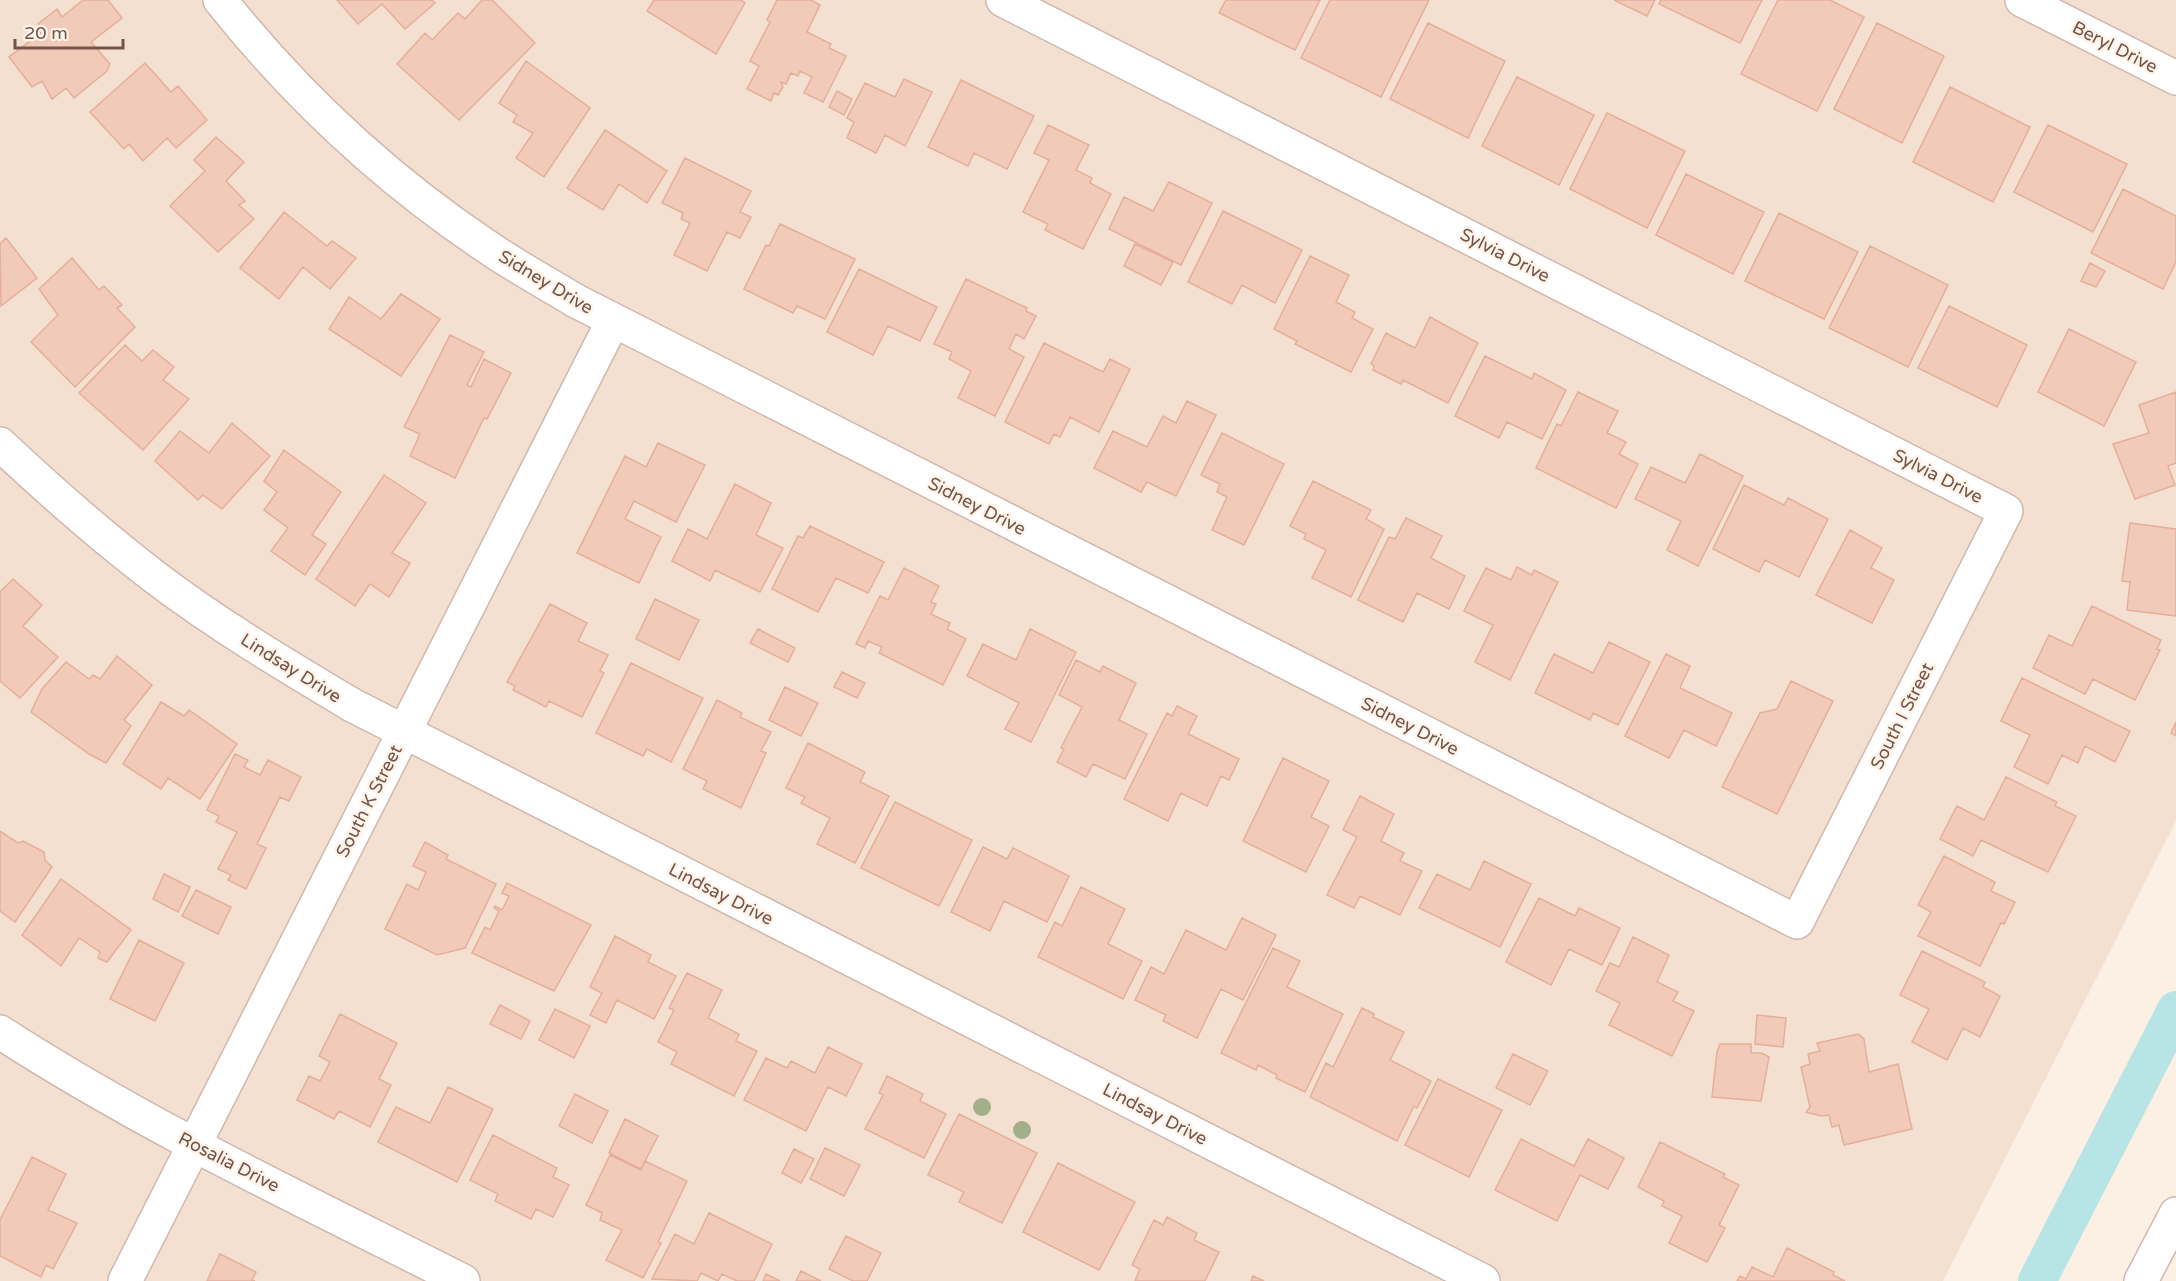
<svg xmlns="http://www.w3.org/2000/svg" width="2176" height="1281" font-family="'Varela Round',sans-serif">
  <style>
    .residential { fill: #f4e0d1 }
    .lines { fill: none; stroke-linecap: round; stroke-linejoin: round }
    .canal { stroke: #b7e5e6; stroke-width: 38 }
    .building { fill: #f2caba; stroke: #e5ae9a; stroke-width: 1.5 }
    .minor-casing { stroke: #d0b8ac; stroke-width: 36 }
    .tertiary-casing { stroke: #d0b8ac; stroke-width: 36 }
    .minor { stroke: #fff; stroke-width: 33 }
    .tertiary { stroke: #fff; stroke-width: 33 }
    .tree { fill: #a2af8a }
    .labels { text-anchor: middle; dominant-baseline: central; stroke-width: 5; stroke-linejoin: round; paint-order: stroke }
    .street-label { font-size: 18px; fill: #745349; stroke: #fff4e9 }
  </style>
  <rect width="100%" height="100%" fill="#fcefe3"/>
  <!-- residential -->
  <path class="residential" d="M 0,0 L 2176,0 L 2176,821 L 1943,1281 L 0,1281 Z"/>
  <g class="lines">
    <!-- canal -->
    <path class="canal" d="M 2037,1281 L 2176,1010"/>
  </g>
  <!-- building -->
  <path class="building" d="M 83,0 L 108,0 L 122,18 L 91,42 L 110,64 L 107,71 L 74,98 L 66,88 L 52,99 L 42,81 L 32,87 L 9,57 L 43,31 L 38,24 L 57,9 L 62,17 Z
    M 337,0 L 432,0 L 435,3 L 405,29 L 382,4 L 358,24 Z
    M 482,0 L 492,0 L 535,43 L 459,120 L 397,64 L 425,33 L 432,40 L 458,13 L 465,19 Z
    M 654,0 L 741,0 L 745,3 L 716,54 L 647,11 Z
    M 777,0 L 811,0 L 820,5 L 807,32 L 831,44 L 829,48 L 846,56 L 823,102 L 804,93 L 812,77 L 800,71 L 798,76 L 791,73 L 786,84 L 781,82 L 783,87 L 778,95 L 774,93 L 771,101 L 747,89 L 759,66 L 750,61 L 770,22 L 767,20 Z
    M 1226,0 L 1320,0 L 1295,50 L 1219,13 Z
    M 1330,0 L 1429,0 L 1381,97 L 1301,58 Z
    M 1614,0 L 1655,0 L 1647,16 Z
    M 1661,0 L 1762,0 L 1740,43 L 1659,4 Z
    M 1778,0 L 1830,0 L 1864,17 L 1817,111 L 1741,74 Z
    M 1428,23 L 1505,61 L 1468,138 L 1390,99 Z
    M 1877,23 L 1944,56 L 1902,143 L 1834,109 Z
    M 526,61 L 590,108 L 544,177 L 516,158 L 533,133 L 513,122 L 517,115 L 499,103 Z
    M 145,63 L 171,92 L 178,86 L 207,120 L 176,148 L 167,138 L 143,161 L 129,144 L 124,149 L 90,112 Z
    M 1517,77 L 1594,115 L 1559,185 L 1482,146 Z
    M 904,79 L 932,92 L 905,146 L 885,135 L 876,153 L 847,138 L 854,122 L 847,118 L 865,83 L 895,97 Z
    M 961,80 L 1034,116 L 1007,169 L 974,153 L 968,166 L 928,147 Z
    M 1950,87 L 2030,127 L 1993,202 L 1913,162 Z
    M 837,91 L 852,99 L 844,115 L 829,107 Z
    M 1607,113 L 1685,151 L 1647,228 L 1570,189 Z
    M 1048,125 L 1089,145 L 1076,170 L 1092,178 L 1090,183 L 1111,194 L 1083,249 L 1045,230 L 1048,224 L 1023,212 L 1049,160 L 1034,153 Z
    M 2048,125 L 2127,164 L 2093,232 L 2014,192 Z
    M 605,130 L 667,171 L 647,203 L 619,184 L 603,210 L 567,188 Z
    M 216,137 L 244,162 L 226,181 L 245,201 L 239,205 L 254,219 L 218,252 L 170,206 L 205,171 L 194,160 Z
    M 685,158 L 751,191 L 740,212 L 751,217 L 740,238 L 727,232 L 707,271 L 674,255 L 690,223 L 681,219 L 683,213 L 662,203 Z
    M 1686,174 L 1764,212 L 1733,274 L 1656,235 Z
    M 1169,182 L 1212,203 L 1181,265 L 1109,229 L 1124,197 L 1153,211 Z
    M 2123,189 L 2176,216 L 2176,262 L 2163,289 L 2091,253 Z
    M 1223,211 L 1302,250 L 1275,303 L 1242,285 L 1232,304 L 1188,282 Z
    M 284,212 L 327,246 L 332,241 L 356,258 L 330,289 L 303,267 L 279,299 L 240,268 Z
    M 1779,213 L 1858,252 L 1824,319 L 1745,281 Z
    M 780,224 L 855,259 L 825,319 L 797,306 L 793,313 L 744,289 L 766,245 L 769,246 Z
    M 6,238 L 37,278 L 1,306 L 0,244 Z
    M 1135,244 L 1173,262 L 1161,285 L 1124,266 Z
    M 1870,246 L 1948,285 L 1908,367 L 1829,328 Z
    M 1310,256 L 1349,275 L 1336,302 L 1355,312 L 1352,318 L 1373,329 L 1351,372 L 1295,344 L 1297,341 L 1274,329 Z
    M 72,258 L 99,290 L 104,286 L 122,305 L 117,308 L 135,327 L 75,387 L 31,342 L 58,315 L 39,289 Z
    M 2090,263 L 2105,271 L 2096,287 L 2081,281 Z
    M 859,269 L 937,307 L 920,341 L 888,326 L 873,355 L 827,332 Z
    M 966,279 L 1027,308 L 1026,311 L 1036,316 L 1024,339 L 1016,334 L 1009,349 L 1024,357 L 995,416 L 958,398 L 971,371 L 949,359 L 952,352 L 934,344 Z
    M 401,294 L 440,319 L 401,376 L 329,329 L 349,297 L 381,319 Z
    M 1949,306 L 2027,345 L 1997,407 L 1918,368 Z
    M 1430,317 L 1478,343 L 1448,403 L 1403,380 L 1401,384 L 1373,370 L 1374,366 L 1371,364 L 1386,333 L 1415,348 Z
    M 2069,329 L 2136,362 L 2104,426 L 2038,392 Z
    M 450,335 L 484,352 L 467,385 L 471,387 L 484,359 L 511,373 L 487,419 L 484,418 L 455,478 L 410,456 L 420,434 L 404,427 Z
    M 1044,343 L 1103,372 L 1110,359 L 1130,369 L 1099,432 L 1070,417 L 1060,437 L 1054,434 L 1049,444 L 1005,422 Z
    M 125,345 L 142,361 L 153,350 L 174,367 L 163,380 L 189,399 L 143,450 L 79,393 Z
    M 1485,356 L 1532,379 L 1534,373 L 1566,390 L 1542,439 L 1507,422 L 1499,438 L 1455,416 Z
    M 1578,392 L 1618,411 L 1607,433 L 1626,442 L 1619,454 L 1638,464 L 1616,508 L 1536,468 L 1557,424 L 1561,426 Z
    M 2176,392 L 2176,463 L 2168,466 L 2175,485 L 2135,499 L 2113,444 L 2149,433 L 2139,405 Z
    M 1187,401 L 1216,415 L 1176,496 L 1147,482 L 1141,492 L 1094,468 L 1113,431 L 1147,447 L 1163,416 L 1176,423 Z
    M 232,423 L 270,456 L 222,509 L 203,495 L 198,500 L 155,461 L 180,431 L 209,453 Z
    M 1222,433 L 1284,464 L 1244,545 L 1212,530 L 1227,497 L 1217,492 L 1220,484 L 1201,475 Z
    M 658,443 L 705,465 L 676,522 L 634,501 L 625,519 L 661,537 L 639,583 L 577,553 L 625,456 L 646,467 Z
    M 284,450 L 341,492 L 312,535 L 326,544 L 305,575 L 271,551 L 288,528 L 264,510 L 277,492 L 264,481 Z
    M 1700,454 L 1743,476 L 1698,566 L 1667,550 L 1681,521 L 1635,499 L 1651,467 L 1685,483 Z
    M 384,475 L 426,503 L 392,553 L 410,563 L 389,597 L 370,584 L 355,606 L 316,579 Z
    M 1313,481 L 1371,510 L 1366,519 L 1384,529 L 1351,597 L 1312,578 L 1326,550 L 1304,539 L 1306,534 L 1290,526 Z
    M 735,484 L 771,503 L 756,535 L 783,548 L 760,592 L 715,570 L 710,581 L 672,561 L 688,529 L 707,539 Z
    M 1744,485 L 1784,505 L 1788,498 L 1828,519 L 1799,577 L 1765,560 L 1759,572 L 1713,549 Z
    M 1406,518 L 1442,536 L 1431,558 L 1465,576 L 1449,609 L 1417,593 L 1403,622 L 1358,600 L 1389,537 L 1395,539 Z
    M 2130,523 L 2176,529 L 2176,616 L 2127,610 L 2130,582 L 2122,581 Z
    M 810,526 L 884,562 L 868,593 L 836,578 L 818,612 L 772,589 L 798,536 L 803,538 Z
    M 1850,530 L 1882,548 L 1871,568 L 1894,580 L 1872,623 L 1816,595 Z
    M 1517,567 L 1532,575 L 1534,570 L 1558,582 L 1510,680 L 1475,662 L 1493,625 L 1464,611 L 1486,568 L 1511,580 Z
    M 904,568 L 939,586 L 931,602 L 936,604 L 931,614 L 950,623 L 947,629 L 966,639 L 943,685 L 879,653 L 882,647 L 868,641 L 865,648 L 856,644 L 880,596 L 888,600 Z
    M 13,579 L 42,605 L 23,626 L 58,657 L 20,698 L 0,681 L 0,592 Z
    M 655,599 L 699,620 L 679,660 L 636,639 Z
    M 550,604 L 587,623 L 578,641 L 608,655 L 600,671 L 604,673 L 582,717 L 549,701 L 546,707 L 513,690 L 515,686 L 507,682 Z
    M 2092,606 L 2161,640 L 2157,649 L 2160,650 L 2135,700 L 2093,679 L 2085,694 L 2033,668 L 2049,635 L 2072,646 Z
    M 758,629 L 795,648 L 788,662 L 750,643 Z
    M 1030,629 L 1076,652 L 1031,742 L 1005,729 L 1019,703 L 967,676 L 983,644 L 1016,660 Z
    M 1609,642 L 1650,662 L 1618,725 L 1593,713 L 1590,720 L 1535,693 L 1554,654 L 1593,673 Z
    M 1666,654 L 1690,666 L 1680,688 L 1732,713 L 1716,746 L 1684,730 L 1669,758 L 1625,736 Z
    M 117,656 L 152,685 L 124,720 L 131,726 L 106,763 L 89,754 L 31,712 L 42,689 L 66,662 L 89,679 L 93,675 L 100,679 Z
    M 1076,660 L 1100,672 L 1103,666 L 1136,683 L 1119,720 L 1147,734 L 1125,779 L 1093,764 L 1086,777 L 1057,762 L 1064,749 L 1061,748 L 1082,707 L 1059,695 Z
    M 631,663 L 703,698 L 671,762 L 647,749 L 643,756 L 596,733 Z
    M 842,672 L 865,683 L 857,698 L 834,687 Z
    M 2022,678 L 2130,731 L 2115,762 L 2085,746 L 2078,763 L 2062,755 L 2048,784 L 2014,767 L 2030,735 L 2001,721 Z
    M 1791,681 L 1833,701 L 1777,814 L 1722,787 L 1760,713 L 1777,709 Z
    M 785,687 L 818,703 L 801,736 L 769,720 Z
    M 717,700 L 742,713 L 740,717 L 771,732 L 761,751 L 766,753 L 741,808 L 703,789 L 707,781 L 683,769 Z
    M 161,702 L 184,716 L 189,710 L 237,744 L 200,799 L 168,778 L 161,789 L 123,764 Z
    M 1177,706 L 1197,716 L 1188,734 L 1239,759 L 1229,780 L 1221,776 L 1207,806 L 1181,793 L 1168,821 L 1124,799 L 1167,713 L 1172,716 Z
    M 2176,722 L 2176,736 L 2171,733 Z
    M 808,743 L 865,772 L 860,782 L 889,796 L 855,863 L 817,844 L 830,818 L 801,803 L 805,797 L 786,788 Z
    M 235,754 L 248,760 L 244,767 L 260,775 L 268,760 L 301,777 L 289,801 L 280,797 L 257,844 L 266,848 L 246,889 L 228,880 L 231,875 L 218,869 L 237,832 L 216,822 L 219,816 L 207,810 Z
    M 1283,758 L 1329,781 L 1311,817 L 1329,826 L 1306,872 L 1243,841 Z
    M 2006,777 L 2057,802 L 2055,806 L 2076,816 L 2048,872 L 1981,840 L 1973,856 L 1940,839 L 1957,806 L 1984,820 Z
    M 1360,796 L 1394,814 L 1381,841 L 1404,853 L 1400,861 L 1422,871 L 1400,915 L 1360,896 L 1354,908 L 1327,895 L 1357,837 L 1343,830 Z
    M 895,802 L 972,840 L 939,906 L 861,868 Z
    M 0,831 L 18,843 L 23,841 L 44,852 L 45,860 L 52,867 L 15,922 L 0,911 Z
    M 425,842 L 448,855 L 446,859 L 496,884 L 465,948 L 437,955 L 385,929 L 407,884 L 418,890 L 426,872 L 413,866 Z
    M 983,847 L 1007,859 L 1013,848 L 1069,876 L 1047,922 L 1004,901 L 990,931 L 951,912 Z
    M 1944,856 L 1995,882 L 1991,891 L 2015,902 L 2004,924 L 2001,923 L 1980,966 L 1918,936 L 1931,912 L 1918,905 Z
    M 1484,861 L 1531,884 L 1500,947 L 1419,908 L 1437,874 L 1470,890 Z
    M 164,874 L 190,887 L 178,912 L 153,899 Z
    M 61,879 L 131,930 L 107,962 L 98,958 L 100,952 L 79,938 L 61,966 L 22,935 Z
    M 507,883 L 591,925 L 554,991 L 472,953 L 485,927 L 490,930 L 499,911 L 494,908 L 495,906 L 502,910 L 509,896 L 502,893 Z
    M 1081,887 L 1125,909 L 1108,944 L 1142,961 L 1123,999 L 1038,957 L 1055,922 L 1062,926 Z
    M 196,890 L 231,907 L 218,934 L 182,916 Z
    M 1539,898 L 1575,916 L 1579,908 L 1620,928 L 1602,965 L 1569,949 L 1551,985 L 1506,962 Z
    M 1242,918 L 1276,935 L 1243,1000 L 1221,989 L 1197,1038 L 1163,1021 L 1166,1015 L 1135,1000 L 1151,967 L 1164,974 L 1186,930 L 1226,950 Z
    M 615,936 L 651,955 L 648,962 L 676,976 L 654,1019 L 617,1000 L 606,1023 L 590,1015 L 602,993 L 590,987 Z
    M 1633,937 L 1669,955 L 1657,982 L 1678,992 L 1673,1001 L 1694,1011 L 1672,1056 L 1609,1025 L 1620,1003 L 1596,991 L 1610,963 L 1619,967 Z
    M 139,940 L 184,963 L 155,1021 L 110,999 Z
    M 1273,948 L 1300,961 L 1287,987 L 1343,1014 L 1305,1092 L 1276,1078 L 1277,1075 L 1258,1065 L 1256,1070 L 1221,1053 Z
    M 1922,951 L 1985,982 L 1983,987 L 2000,996 L 1980,1037 L 1963,1028 L 1947,1060 L 1912,1042 L 1929,1009 L 1900,995 Z
    M 687,973 L 722,990 L 708,1018 L 739,1034 L 736,1041 L 757,1051 L 734,1096 L 671,1064 L 677,1052 L 658,1042 L 674,1010 L 669,1008 Z
    M 500,1005 L 530,1021 L 521,1039 L 490,1024 Z
    M 1362,1008 L 1374,1014 L 1373,1017 L 1404,1032 L 1390,1060 L 1431,1081 L 1417,1108 L 1414,1106 L 1397,1141 L 1310,1097 L 1326,1063 L 1333,1067 Z
    M 555,1009 L 590,1026 L 574,1058 L 539,1040 Z
    M 340,1014 L 397,1043 L 379,1079 L 391,1085 L 370,1127 L 339,1111 L 334,1119 L 297,1100 L 309,1076 L 320,1081 L 330,1062 L 319,1056 Z
    M 1757,1015 L 1786,1018 L 1783,1047 L 1755,1044 Z
    M 1858,1034 L 1864,1039 L 1869,1072 L 1898,1064 L 1912,1129 L 1844,1145 L 1839,1125 L 1832,1127 L 1829,1115 L 1821,1116 L 1806,1112 L 1810,1107 L 1801,1067 L 1810,1064 L 1808,1054 L 1820,1051 L 1817,1043 Z
    M 1720,1044 L 1751,1044 L 1751,1053 L 1762,1053 L 1769,1057 L 1761,1101 L 1712,1097 L 1717,1052 Z
    M 828,1047 L 862,1064 L 846,1096 L 828,1087 L 806,1131 L 744,1100 L 766,1058 L 787,1068 L 791,1061 L 815,1073 Z
    M 1513,1054 L 1548,1071 L 1530,1105 L 1496,1088 Z
    M 887,1076 L 923,1094 L 920,1101 L 946,1114 L 924,1158 L 865,1129 L 883,1095 L 879,1093 Z
    M 1438,1079 L 1502,1110 L 1469,1177 L 1405,1145 Z
    M 448,1087 L 493,1109 L 457,1182 L 378,1142 L 396,1107 L 430,1123 Z
    M 575,1094 L 608,1111 L 592,1143 L 559,1126 Z
    M 959,1114 L 1037,1153 L 1002,1223 L 959,1202 L 964,1192 L 928,1175 Z
    M 625,1119 L 658,1136 L 641,1169 L 609,1153 Z
    M 493,1135 L 557,1168 L 553,1177 L 569,1185 L 553,1217 L 536,1209 L 531,1219 L 495,1201 L 498,1194 L 470,1180 Z
    M 1521,1139 L 1574,1166 L 1588,1139 L 1624,1158 L 1608,1189 L 1580,1175 L 1557,1221 L 1495,1190 Z
    M 1660,1142 L 1725,1174 L 1723,1177 L 1739,1185 L 1719,1225 L 1725,1228 L 1707,1262 L 1669,1243 L 1682,1216 L 1662,1206 L 1664,1201 L 1638,1187 Z
    M 825,1148 L 860,1165 L 844,1196 L 810,1179 Z
    M 794,1149 L 814,1159 L 801,1183 L 782,1173 Z
    M 610,1155 L 641,1170 L 645,1161 L 687,1181 L 658,1242 L 661,1243 L 643,1278 L 606,1260 L 622,1230 L 600,1220 L 602,1213 L 586,1205 Z
    M 32,1157 L 66,1174 L 48,1210 L 77,1223 L 53,1269 L 46,1265 L 41,1277 L 0,1256 L 0,1220 Z
    M 1058,1163 L 1135,1202 L 1099,1270 L 1023,1232 Z
    M 709,1213 L 772,1244 L 754,1281 L 737,1281 L 722,1274 L 718,1281 L 701,1273 L 697,1281 L 652,1279 L 675,1234 L 694,1244 Z
    M 1167,1217 L 1197,1233 L 1194,1240 L 1219,1252 L 1205,1281 L 1135,1281 L 1140,1269 L 1132,1265 L 1154,1220 L 1163,1225 Z
    M 846,1236 L 881,1253 L 867,1281 L 853,1281 L 829,1269 Z
    M 1787,1248 L 1834,1272 L 1833,1275 L 1845,1281 L 1737,1281 L 1740,1276 L 1746,1279 L 1752,1267 L 1773,1277 Z
    M 220,1254 L 256,1272 L 252,1280 L 255,1281 L 207,1281 Z
    M 801,1271 L 821,1281 L 796,1281 Z
    M 766,1274 L 780,1281 L 763,1281 Z
    M 1253,1276 L 1264,1281 L 1251,1281 Z"/>
  <g class="lines">
    <!-- minor casing -->
    <g class="minor-casing">
      <path id="minor" d="M 220,0 C 295,94 386,179 486,246 C 515,266 546,283 576,301 L 1797,922 L 2006,511 L 1003,0
        M 2022,0 L 2176,78
        M 0,444 C 50,491 101,536 156,578 C 218,625 285,665 352,705 L 1483,1281
        M 0,1032 C 147,1127 307,1202 463,1281
        M 125,1281 L 613,321"/>
    </g>
    <!-- tertiary casing -->
    <g class="tertiary-casing">
      <path id="tertiary" d="M 2141,1281 L 2176,1214"/>
    </g>
    <!-- minor -->
    <use href="#minor" class="minor"/>
    <!-- tertiary -->
    <use href="#tertiary" class="tertiary"/>
  </g>
  <!-- trees -->
  <g class="tree">
    <circle cx="982" cy="1107" r="9"/>
    <circle cx="1022" cy="1130" r="9"/>
  </g>
  <g class="labels">
    <!-- street labels -->
    <g class="street-label">
      <text transform="translate(2115 47) rotate(27)">Beryl Drive</text>
      <text transform="translate(1505 255) rotate(27)">Sylvia Drive</text>
      <text transform="translate(546 282) rotate(31)">Sidney Drive</text>
      <text transform="translate(1938 476) rotate(27)">Sylvia Drive</text>
      <text transform="translate(977 506) rotate(27)">Sidney Drive</text>
      <text transform="translate(291 668) rotate(32)">Lindsay Drive</text>
      <text transform="translate(1902 716) rotate(-63)">South I Street</text>
      <text transform="translate(1410 726) rotate(27)">Sidney Drive</text>
      <text transform="translate(369 801) rotate(-63)">South K Street</text>
      <text transform="translate(721 894) rotate(27)">Lindsay Drive</text>
      <text transform="translate(1155 1114) rotate(27)">Lindsay Drive</text>
      <text transform="translate(229 1162) rotate(27)">Rosalia Drive</text>
    </g>
  </g>
  <!-- scale -->
  <path d="M15 39v9h108v-9" fill="none" stroke="#745349" stroke-width="3"/>
  <text x="24" y="39" font-size="18" fill="#745349" stroke="#fff4e9" stroke-width="4.5" paint-order="stroke">20 m</text>
</svg>
